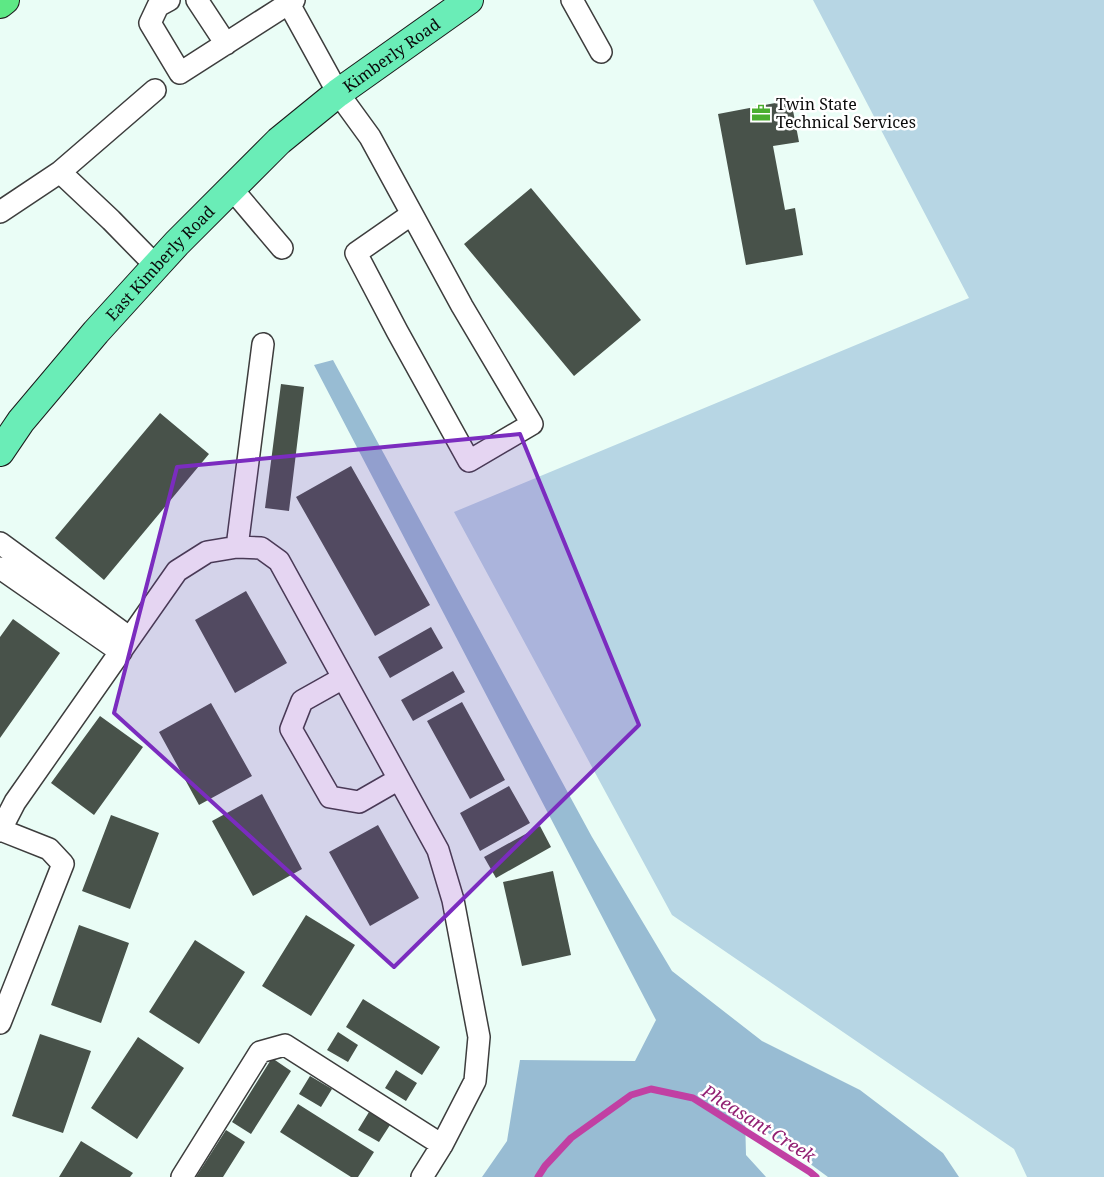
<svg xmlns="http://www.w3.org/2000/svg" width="1104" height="1177" font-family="'Noto Serif',serif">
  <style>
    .green { fill: #b7d6e4 }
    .forest { fill: #98bcd3 }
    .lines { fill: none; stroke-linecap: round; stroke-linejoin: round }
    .stream { stroke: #c140a3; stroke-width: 7 }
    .building { fill: #48524a }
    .minor-casing { stroke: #3d3d3d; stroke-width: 24 }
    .major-casing { stroke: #1b1b1b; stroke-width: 30 }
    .highway-casing { stroke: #1b1b1b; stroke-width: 30 }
    .minor { stroke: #fff; stroke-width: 21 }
    .major { stroke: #6aedb7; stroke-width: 28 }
    .highway { stroke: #5de885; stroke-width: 28 }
    .marked { fill: #7b2cbf; fill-opacity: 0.2; stroke: #7b2cbf; stroke-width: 4; stroke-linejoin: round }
    .labels { text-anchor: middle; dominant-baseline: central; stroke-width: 5; stroke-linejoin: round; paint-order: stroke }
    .street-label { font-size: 16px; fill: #0a0a0a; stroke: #fff }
    .poi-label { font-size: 16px; fill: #0a0a0a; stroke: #fff; text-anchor: start }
    .water-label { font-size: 18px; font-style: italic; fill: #911f72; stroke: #fff }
  </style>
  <rect width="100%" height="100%" fill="#eafdf6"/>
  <!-- green -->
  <path class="green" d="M 813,0 L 1104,0 L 1104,1177 L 1027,1177 L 1014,1149 L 672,915 L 454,512 L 969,298 Z"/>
  <!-- forest -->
  <path class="forest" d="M 333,360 L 592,837 L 672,971 L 762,1041 L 860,1090 L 943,1153 L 959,1177 L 828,1177 L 745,1116 L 746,1155 L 766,1177 L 482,1177 L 507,1141 L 520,1060 L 635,1061 L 656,1020 L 314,365 Z"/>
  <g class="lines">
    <!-- stream -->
    <path class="stream" d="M 538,1177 L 545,1166 L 571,1138 L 631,1095 L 651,1089 L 693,1098 L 810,1172 L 816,1177"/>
  </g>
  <!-- building -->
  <path class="building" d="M 791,100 L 799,142 L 773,146 L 785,210 L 795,208 L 803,255 L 746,265 L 718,114 Z
    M 531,188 L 641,320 L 574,376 L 464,244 Z
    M 281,384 L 304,387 L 289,511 L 265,508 Z
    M 160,413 L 209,454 L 104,580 L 55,538 Z
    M 351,466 L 430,605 L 375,636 L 296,497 Z
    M 246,591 L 287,663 L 235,693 L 195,620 Z
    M 13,619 L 60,653 L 0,738 L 0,637 Z
    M 431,627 L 443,648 L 390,678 L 378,657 Z
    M 453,671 L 465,692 L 413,721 L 401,700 Z
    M 462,702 L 505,780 L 470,799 L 427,721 Z
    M 211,703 L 252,776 L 199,805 L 159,732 Z
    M 100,716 L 143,747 L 94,815 L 51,783 Z
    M 509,786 L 530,823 L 480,851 L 460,813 Z
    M 262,794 L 302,869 L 253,896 L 212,821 Z
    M 111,815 L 159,833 L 130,909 L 82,891 Z
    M 378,825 L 419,898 L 370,926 L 329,852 Z
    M 540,826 L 551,847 L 496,878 L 484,857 Z
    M 553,871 L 571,955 L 522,966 L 503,882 Z
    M 306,915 L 355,945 L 311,1016 L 262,986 Z
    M 79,925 L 129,943 L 101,1023 L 51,1005 Z
    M 195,940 L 245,972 L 199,1044 L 149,1012 Z
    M 363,999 L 440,1047 L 422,1075 L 346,1027 Z
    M 338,1032 L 358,1045 L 348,1062 L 327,1050 Z
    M 40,1034 L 91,1051 L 63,1133 L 12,1116 Z
    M 138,1037 L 184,1068 L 137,1139 L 91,1108 Z
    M 272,1058 L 291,1071 L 251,1134 L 232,1122 Z
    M 396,1070 L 417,1083 L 406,1101 L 385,1088 Z
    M 310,1076 L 332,1089 L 321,1107 L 299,1094 Z
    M 298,1104 L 374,1152 L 358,1177 L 351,1177 L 280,1132 Z
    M 369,1112 L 390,1125 L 379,1142 L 358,1130 Z
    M 226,1130 L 245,1142 L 223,1177 L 196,1177 Z
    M 81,1141 L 133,1173 L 130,1177 L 59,1177 Z"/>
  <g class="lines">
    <!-- minor casing -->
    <g class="minor-casing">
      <path id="minor" d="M 169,0 L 158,6 L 150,23 L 180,73 L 294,0
        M 197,0 L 226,44
        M 572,0 L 601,52
        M 289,4 L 338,93 L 370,137 L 412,214
        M 60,172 L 111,220 L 156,266
        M 232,189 L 282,248
        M 0,212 L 60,172 L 155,90
        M 412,214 L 462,306 L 532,424 L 469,461 L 397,331 L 356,253 Z
        M 0,543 L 130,638
        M 237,547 L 263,344
        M 0,568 L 121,652
        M 343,678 L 302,701 L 291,729 L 330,797 L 359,802 L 399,779
        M 0,831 L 15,802 L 177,571 L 207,552 L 237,547 L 261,548 L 279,561 L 438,850 L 453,900 L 479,1037 L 475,1081 L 442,1145 L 422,1177
        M 0,1023 L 63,864 L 49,849 L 1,830
        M 182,1177 L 260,1052 L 285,1045 L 442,1145"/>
    </g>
    <!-- major casing -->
    <g class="major-casing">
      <g id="major">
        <path id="s1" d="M 0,452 L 21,421 L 96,332 L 156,266 L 177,243 L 279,141 L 338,93 L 469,0"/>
      </g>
    </g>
    <!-- highway casing -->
    <g class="highway-casing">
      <path id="highway" d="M 0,4 L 5,0"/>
    </g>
    <!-- minor -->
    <use href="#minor" class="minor"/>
    <!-- major -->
    <use href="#major" class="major"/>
    <!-- highway -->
    <use href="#highway" class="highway"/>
  </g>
  <!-- marked area -->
  <path class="marked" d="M 520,434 L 639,725 L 394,967 L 114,713 L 177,467 Z"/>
  <!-- icons -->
  <defs>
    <g id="office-bare" transform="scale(1.5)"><path d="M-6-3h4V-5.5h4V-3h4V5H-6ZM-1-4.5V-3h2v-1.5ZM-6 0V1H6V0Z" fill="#4aae2f" stroke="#fff" stroke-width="2.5" paint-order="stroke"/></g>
  </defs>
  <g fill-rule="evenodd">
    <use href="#office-bare" x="761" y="113"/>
  </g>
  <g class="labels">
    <!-- street labels -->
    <g class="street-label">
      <text stroke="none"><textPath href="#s1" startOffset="560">Kimberly Road</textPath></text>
      <text stroke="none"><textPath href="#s1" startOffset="248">East Kimberly Road</textPath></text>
    </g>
    <!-- poi labels -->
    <g class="poi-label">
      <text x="776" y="104">Twin State<tspan x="776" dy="18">Technical Services</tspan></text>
    </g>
    <!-- water labels -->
    <g class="water-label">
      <text transform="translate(759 1123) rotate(32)">Pheasant Creek</text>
    </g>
  </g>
</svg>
